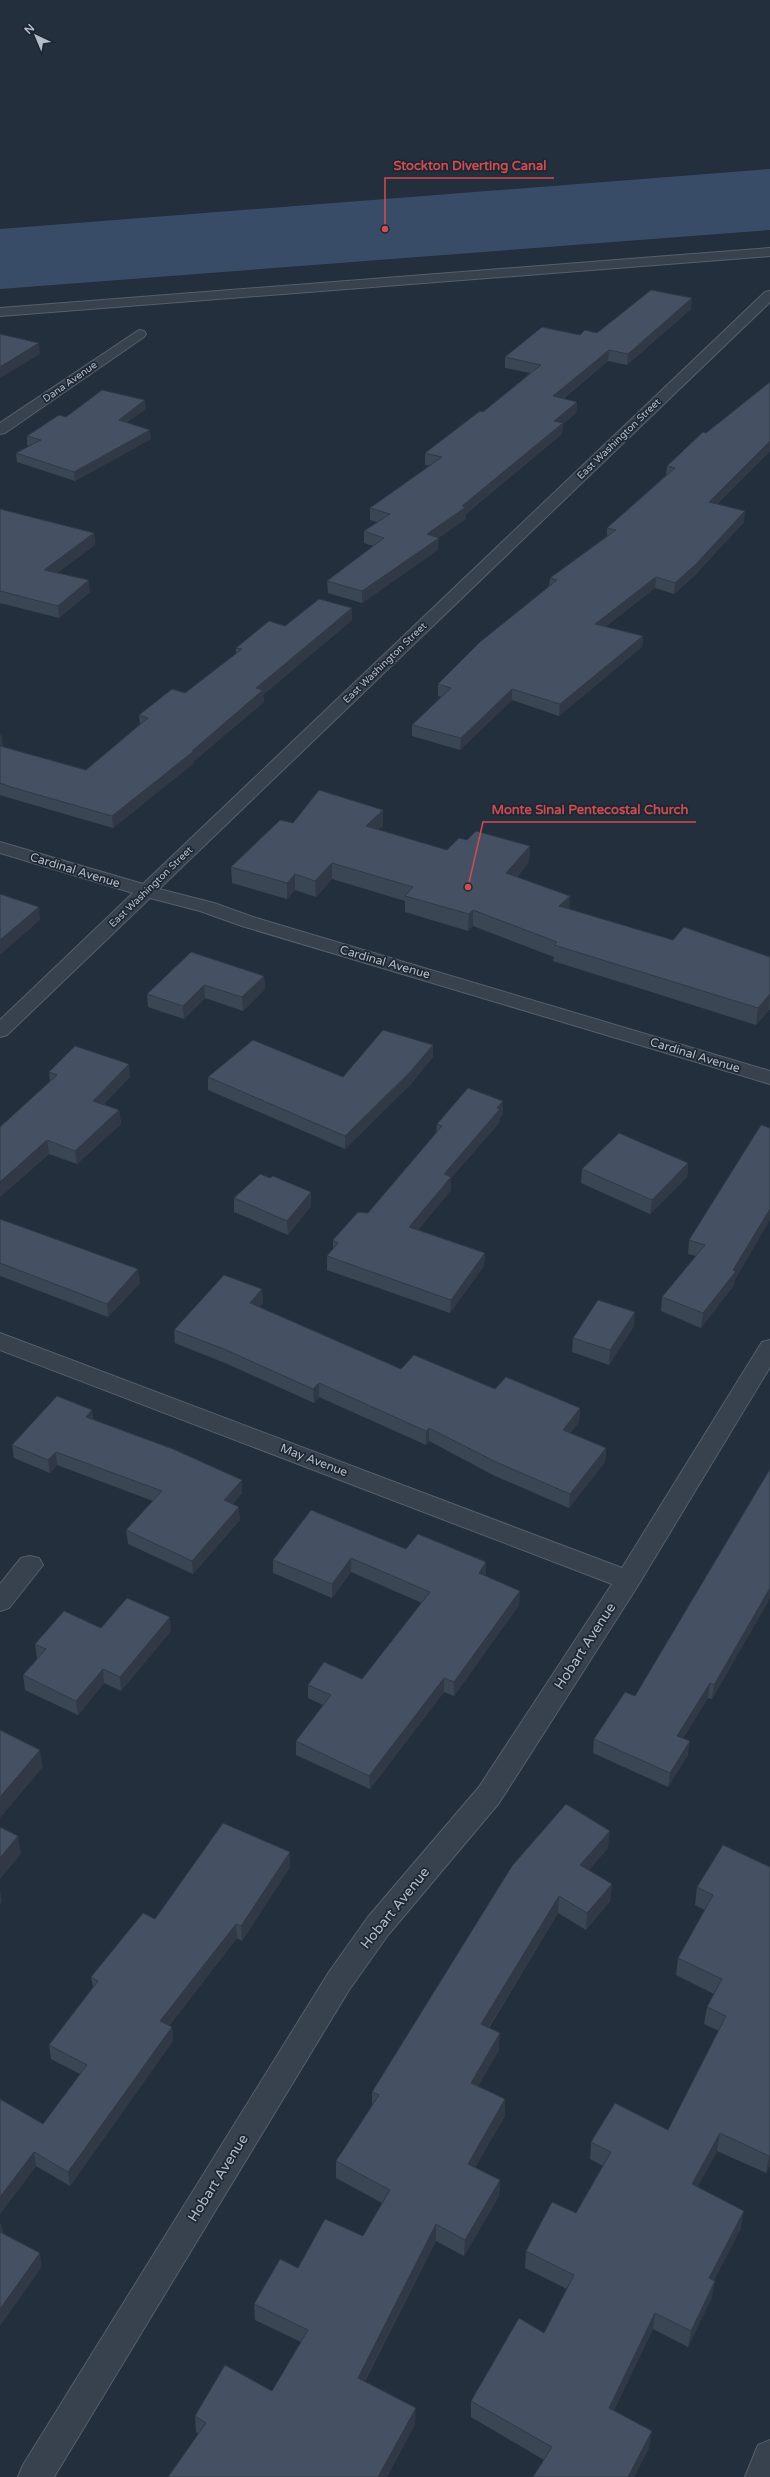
<svg xmlns="http://www.w3.org/2000/svg" width="770" height="2477" font-family="'Varela Round',sans-serif">
  <style>
    .water { fill: #394c67 }
    .lines { fill: none; stroke-linecap: round; stroke-linejoin: round }
    .minor-casing { stroke: #565f6c; stroke-width: 2 }
    .minor { fill: #38414e; fill-rule: evenodd }
    .wall { fill: #3b4654 }
    .shaded-wall { fill: #303945 }
    .building { fill: #455162; stroke: #303945 }
    .labels { text-anchor: middle; dominant-baseline: central; stroke-width: 3.5; stroke-linejoin: round; paint-order: stroke }
    .far-street-label { font-size: 10px; fill: #b4bcc9; stroke: #1d2633 }
    .street-label { font-size: 12px; fill: #b4bcc9; stroke: #1d2633 }
    .near-street-label { font-size: 14px; fill: #b4bcc9; stroke: #1d2633 }
    .leader { fill: none; stroke: #ce4d50; stroke-width: 1.5 }
    .callout-dot { fill: #ce4d50; stroke: #1d2633; stroke-width: 1.5 }
    .callout-label { font-size: 13px; text-anchor: middle; font-weight: bold; fill: #ce4d50; stroke: #1d2633; stroke-width: 3.5; stroke-linejoin: round; paint-order: stroke }
  </style>
  <rect width="100%" height="100%" fill="#242f3e"/>
  <!-- water -->
  <path class="water" d="M 770,169 L 770,230 L 0,289 L 0,229 Z"/>
  <g class="lines">
    <!-- minor casing -->
    <g class="minor-casing">
      <path id="minor" d="M 770,248 L 770,256 L 0,316 L 0,308 Z
        M 770,291 L 770,302 L 159,889 L 214,903 L 256,918 L 770,1071 L 770,1084 L 242,926 L 200,911 L 150,898 L 7,1035 L 0,1037 L 0,1020 L 133,893 L 0,853 L 0,842 L 143,884 L 765,292 Z
        M 139,330 L 144,331 L 146,334 L 144,337 L 5,433 L 0,434 L 0,423 Z
        M 0,1333 L 622,1568 L 762,1342 L 770,1340 L 770,1367 L 637,1587 L 499,1803 L 388,1935 L 349,1990 L 54,2477 L 18,2477 L 23,2465 L 329,1972 L 368,1917 L 479,1787 L 612,1584 L 0,1350 Z
        M 30,1556 L 39,1558 L 43,1565 L 9,1608 L 0,1611 L 0,1584 L 21,1558 Z
        M 770,2440 L 770,2477 L 745,2477 L 758,2445 Z"/>
    </g>
    <!-- minor -->
    <use href="#minor" class="minor"/>
  </g>
  <!-- wall -->
  <path class="wall" d="M 691,309 L 627,365 L 608,361 L 563,399 L 577,402 L 576,413 L 563,424 L 562,434 L 466,514 L 466,519 L 438,538 L 438,550 L 362,603 L 328,593 L 327,581 L 373,546 L 364,543 L 364,531 L 377,522 L 370,520 L 370,508 L 430,466 L 425,465 L 425,453 L 483,412 L 530,373 L 505,368 L 505,357 L 580,335 L 597,333 Z
    M 146,409 L 127,422 L 151,439 L 75,481 L 17,462 L 16,453 L 30,446 L 27,445 L 27,436 L 66,417 Z
    M 770,451 L 717,504 L 744,522 L 695,575 L 674,594 L 655,588 L 605,627 L 643,636 L 642,647 L 559,716 L 512,700 L 460,750 L 412,736 L 412,725 L 441,697 L 438,696 L 438,684 L 549,586 L 550,578 L 607,536 L 607,528 L 666,475 L 667,466 Z
    M 0,509 L 94,533 L 95,545 L 57,573 L 90,592 L 59,618 L 0,603 Z
    M 352,620 L 263,695 L 264,702 L 194,761 L 194,763 L 113,828 L 13,799 L 0,795 L 0,734 L 3,747 L 86,770 L 140,724 L 139,715 L 185,693 L 236,654 L 236,648 L 285,626 Z
    M 293,823 L 383,826 L 378,830 L 447,850 L 467,840 L 530,846 L 529,862 L 517,877 L 569,909 L 673,940 L 770,957 L 770,1010 L 769,1010 L 756,1025 L 553,961 L 554,957 L 473,926 L 468,931 L 405,912 L 405,901 L 332,879 L 316,897 L 295,890 L 287,899 L 232,883 L 231,867 Z
    M 264,976 L 265,989 L 243,1011 L 205,998 L 184,1019 L 148,1007 L 147,994 Z
    M 433,1057 L 411,1084 L 345,1149 L 208,1090 L 208,1077 L 343,1077 Z
    M 49,1072 L 130,1077 L 104,1104 L 119,1110 L 121,1124 L 77,1164 L 49,1154 L 0,1197 L 50,1082 Z
    M 503,1101 L 503,1114 L 500,1117 L 500,1122 L 451,1178 L 451,1190 L 418,1230 L 485,1253 L 484,1266 L 450,1313 L 327,1270 L 327,1256 L 333,1249 L 333,1240 L 368,1213 L 436,1133 L 437,1124 Z
    M 761,1125 L 734,1285 L 701,1328 L 661,1311 L 662,1297 L 696,1256 L 688,1254 L 689,1240 Z
    M 688,1163 L 687,1177 L 650,1214 L 581,1183 L 582,1169 Z
    M 270,1178 L 311,1192 L 311,1206 L 288,1235 L 234,1212 L 234,1198 Z
    M 0,1219 L 140,1283 L 108,1317 L 0,1276 Z
    M 262,1289 L 263,1303 L 259,1307 L 401,1369 L 580,1408 L 579,1422 L 570,1433 L 606,1448 L 605,1462 L 569,1508 L 495,1476 L 429,1441 L 426,1445 L 319,1397 L 314,1403 L 225,1363 L 175,1343 L 174,1330 Z
    M 634,1326 L 609,1365 L 572,1352 L 573,1338 Z
    M 93,1419 L 242,1493 L 233,1504 L 240,1520 L 193,1574 L 128,1544 L 126,1530 L 153,1501 L 57,1465 L 50,1473 L 14,1458 L 12,1445 Z
    M 770,1469 L 770,1598 L 712,1699 L 708,1698 L 683,1738 L 688,1755 L 668,1787 L 593,1753 L 594,1739 L 635,1696 Z
    M 406,1549 L 486,1576 L 520,1591 L 519,1605 L 454,1696 L 444,1692 L 370,1789 L 296,1755 L 296,1741 L 323,1705 L 308,1698 L 308,1685 L 362,1679 L 422,1603 L 351,1572 L 332,1598 L 273,1573 L 273,1560 Z
    M 101,1628 L 171,1631 L 121,1691 L 104,1683 L 78,1715 L 25,1690 L 23,1675 L 38,1659 L 37,1658 L 35,1644 Z
    M 608,1848 L 589,1870 L 612,1884 L 610,1901 L 586,1930 L 558,1913 L 489,2028 L 499,2050 L 478,2086 L 505,2116 L 475,2167 L 500,2180 L 499,2196 L 464,2256 L 436,2241 L 365,2381 L 415,2424 L 387,2477 L 168,2477 L 199,2434 L 196,2432 L 195,2416 L 272,2391 L 301,2342 L 255,2320 L 254,2304 L 298,2268 L 363,2236 L 382,2203 L 336,2178 L 336,2161 L 372,2106 L 372,2092 L 512,1866 Z
    M 290,1852 L 290,1867 L 242,1941 L 237,1938 L 169,2026 L 172,2027 L 173,2041 L 70,2186 L 36,2166 L 0,2214 L 43,2124 L 80,2074 L 51,2059 L 49,2045 L 93,1987 L 91,1977 L 155,1919 Z
    M 770,1867 L 770,2166 L 766,2173 L 717,2151 L 697,2187 L 741,2228 L 714,2280 L 712,2297 L 688,2347 L 653,2329 L 614,2410 L 649,2448 L 634,2477 L 533,2477 L 544,2460 L 471,2417 L 471,2401 L 544,2333 L 567,2289 L 525,2268 L 526,2251 L 576,2213 L 603,2166 L 590,2159 L 591,2142 L 668,2130 L 719,2031 L 704,2024 L 707,2007 L 714,1994 L 676,1975 L 678,1958 L 705,1910 L 695,1905 L 697,1887 Z"/>
  <!-- shaded-wall -->
  <path class="shaded-wall" d="M 692,298 L 691,309 L 627,365 L 628,354 Z
    M 39,343 L 40,354 L 0,378 L 0,367 Z
    M 609,350 L 608,361 L 552,407 L 553,396 Z
    M 145,400 L 146,409 L 119,428 L 119,420 Z
    M 577,402 L 576,413 L 563,424 L 562,434 L 466,514 L 466,519 L 427,546 L 427,534 L 554,421 Z
    M 150,430 L 151,439 L 75,481 L 74,472 Z
    M 770,441 L 770,451 L 708,513 L 709,502 Z
    M 745,511 L 744,522 L 695,575 L 674,594 L 675,583 Z
    M 94,533 L 95,545 L 45,582 L 44,570 Z
    M 439,538 L 438,550 L 362,603 L 362,591 Z
    M 656,577 L 655,588 L 594,636 L 595,624 Z
    M 89,580 L 90,592 L 59,618 L 58,606 Z
    M 352,608 L 352,620 L 263,695 L 264,702 L 194,761 L 194,763 L 113,828 L 112,816 L 192,751 L 256,688 Z
    M 643,636 L 642,647 L 559,716 L 560,704 Z
    M 512,689 L 512,700 L 460,750 L 461,738 Z
    M 2,735 L 3,747 L 0,750 L 0,736 Z
    M 383,810 L 383,826 L 366,842 L 366,826 Z
    M 530,846 L 529,862 L 506,889 L 506,873 Z
    M 332,863 L 332,879 L 316,897 L 315,881 Z
    M 295,874 L 295,890 L 287,899 L 287,883 Z
    M 570,896 L 569,913 L 559,906 Z
    M 39,907 L 40,920 L 0,955 L 0,940 Z
    M 473,910 L 473,926 L 468,931 L 469,914 Z
    M 264,976 L 265,989 L 243,1011 L 242,997 Z
    M 204,985 L 205,998 L 184,1019 L 183,1006 Z
    M 770,994 L 769,1010 L 756,1025 L 758,1008 Z
    M 433,1045 L 433,1057 L 411,1084 L 345,1149 L 345,1136 Z
    M 129,1064 L 130,1077 L 94,1114 L 93,1101 Z
    M 503,1101 L 503,1114 L 500,1117 L 500,1122 L 451,1178 L 451,1190 L 409,1241 L 409,1227 L 444,1174 Z
    M 119,1110 L 121,1124 L 77,1164 L 75,1151 Z
    M 47,1140 L 49,1154 L 0,1197 L 0,1182 Z
    M 688,1163 L 687,1177 L 650,1214 L 652,1200 Z
    M 311,1192 L 311,1206 L 288,1235 L 287,1221 Z
    M 770,1209 L 770,1220 L 735,1280 L 734,1285 L 701,1328 L 703,1313 L 733,1270 Z
    M 485,1253 L 484,1266 L 450,1313 L 451,1300 Z
    M 138,1269 L 140,1283 L 108,1317 L 107,1304 Z
    M 262,1289 L 263,1303 L 251,1316 L 250,1303 Z
    M 635,1312 L 634,1326 L 609,1365 L 610,1350 Z
    M 319,1383 L 319,1397 L 314,1403 L 313,1389 Z
    M 580,1408 L 579,1422 L 562,1444 L 563,1430 Z
    M 92,1410 L 94,1423 L 86,1417 Z
    M 429,1428 L 429,1441 L 426,1445 L 426,1431 Z
    M 606,1448 L 605,1462 L 569,1508 L 570,1494 Z
    M 56,1452 L 57,1465 L 50,1473 L 48,1460 Z
    M 242,1480 L 242,1493 L 225,1513 L 224,1500 Z
    M 239,1507 L 240,1520 L 193,1574 L 192,1561 Z
    M 351,1558 L 351,1572 L 332,1598 L 332,1584 Z
    M 486,1562 L 486,1576 L 479,1573 Z
    M 770,1588 L 770,1598 L 712,1699 L 714,1685 Z
    M 520,1591 L 519,1605 L 454,1696 L 454,1682 Z
    M 170,1617 L 171,1631 L 121,1691 L 120,1677 Z
    M 103,1669 L 104,1683 L 78,1715 L 76,1701 Z
    M 444,1678 L 444,1692 L 370,1789 L 369,1776 Z
    M 710,1683 L 708,1698 L 676,1750 L 677,1736 Z
    M 690,1741 L 688,1755 L 668,1787 L 670,1773 Z
    M 40,1750 L 43,1767 L 0,1818 L 0,1797 Z
    M 610,1831 L 608,1848 L 579,1882 L 580,1865 Z
    M 18,1836 L 21,1854 L 0,1879 L 0,1858 Z
    M 290,1852 L 290,1867 L 242,1941 L 241,1926 Z
    M 612,1884 L 610,1901 L 586,1930 L 587,1913 Z
    M 0,1890 L 2,1902 L 0,1904 Z
    M 559,1896 L 558,1913 L 480,2041 L 481,2024 Z
    M 236,1924 L 237,1938 L 162,2035 L 160,2021 Z
    M 172,2027 L 173,2041 L 70,2186 L 68,2172 Z
    M 500,2033 L 499,2050 L 470,2099 L 471,2083 Z
    M 505,2099 L 505,2116 L 468,2180 L 468,2164 Z
    M 720,2133 L 717,2151 L 690,2202 L 692,2184 Z
    M 34,2152 L 36,2166 L 0,2214 L 0,2197 Z
    M 770,2155 L 770,2166 L 766,2173 L 769,2156 Z
    M 500,2180 L 499,2196 L 464,2256 L 465,2240 Z
    M 744,2211 L 741,2228 L 706,2295 L 709,2278 Z
    M 1,2223 L 4,2237 L 0,2243 L 0,2225 Z
    M 436,2224 L 436,2241 L 358,2393 L 358,2378 Z
    M 40,2253 L 42,2267 L 0,2326 L 0,2309 Z
    M 715,2281 L 712,2297 L 688,2347 L 691,2331 Z
    M 655,2313 L 653,2329 L 607,2424 L 609,2408 Z
    M 416,2408 L 415,2424 L 387,2477 L 378,2477 Z
    M 652,2431 L 649,2448 L 634,2477 L 628,2477 Z"/>
  <!-- building -->
  <path class="building" d="M 651,290 L 692,298 L 628,354 L 609,350 L 553,396 L 577,402 L 554,421 L 563,423 L 462,506 L 466,507 L 427,534 L 439,538 L 362,591 L 327,581 L 384,538 L 364,531 L 390,514 L 370,508 L 442,457 L 425,453 L 480,411 L 483,412 L 541,365 L 505,357 L 542,327 L 580,335 L 585,330 L 597,333 Z
    M 0,334 L 39,343 L 0,367 Z
    M 770,382 L 770,441 L 709,502 L 745,511 L 696,564 L 675,583 L 656,577 L 595,624 L 643,636 L 560,704 L 512,689 L 461,738 L 412,725 L 451,688 L 438,684 L 480,642 L 557,580 L 550,578 L 616,530 L 607,528 L 675,468 L 667,466 L 703,432 L 706,433 Z
    M 102,390 L 145,400 L 119,420 L 150,430 L 74,472 L 16,453 L 41,440 L 27,436 L 59,415 L 66,417 Z
    M 0,509 L 94,533 L 44,570 L 89,580 L 58,606 L 0,591 Z
    M 319,599 L 352,608 L 256,688 L 263,690 L 192,751 L 194,751 L 112,816 L 11,787 L 0,783 L 0,746 L 86,770 L 148,718 L 139,715 L 172,689 L 185,693 L 242,649 L 236,648 L 269,621 L 285,626 Z
    M 319,790 L 383,810 L 366,826 L 447,850 L 459,838 L 467,840 L 476,831 L 530,846 L 506,873 L 570,896 L 559,906 L 673,940 L 684,927 L 770,957 L 770,994 L 758,1008 L 554,945 L 557,942 L 473,910 L 469,914 L 405,896 L 413,887 L 332,863 L 315,881 L 295,874 L 287,883 L 231,867 L 280,820 L 293,823 Z
    M 0,894 L 39,907 L 0,940 Z
    M 191,952 L 264,976 L 242,997 L 204,985 L 183,1006 L 147,994 Z
    M 383,1030 L 433,1045 L 411,1071 L 345,1136 L 208,1077 L 253,1040 L 343,1077 Z
    M 75,1046 L 129,1064 L 93,1101 L 119,1110 L 75,1151 L 47,1140 L 0,1182 L 0,1127 L 57,1075 L 49,1072 Z
    M 468,1088 L 503,1101 L 497,1108 L 500,1109 L 444,1174 L 451,1177 L 409,1227 L 485,1253 L 451,1300 L 327,1256 L 338,1243 L 333,1240 L 358,1212 L 368,1213 L 442,1126 L 437,1124 Z
    M 761,1125 L 770,1128 L 770,1209 L 733,1270 L 736,1271 L 703,1313 L 662,1297 L 705,1245 L 689,1240 Z
    M 619,1133 L 688,1163 L 652,1200 L 582,1169 Z
    M 260,1174 L 270,1178 L 273,1176 L 311,1192 L 287,1221 L 234,1198 Z
    M 0,1219 L 138,1269 L 107,1304 L 0,1263 Z
    M 224,1275 L 262,1289 L 250,1303 L 401,1369 L 414,1355 L 495,1389 L 506,1377 L 580,1408 L 563,1430 L 606,1448 L 570,1494 L 496,1462 L 429,1428 L 426,1431 L 319,1383 L 313,1389 L 224,1349 L 174,1330 Z
    M 598,1300 L 635,1312 L 610,1350 L 573,1338 Z
    M 57,1396 L 92,1410 L 86,1417 L 173,1449 L 242,1480 L 224,1500 L 239,1507 L 192,1561 L 126,1530 L 162,1491 L 56,1452 L 48,1460 L 12,1445 Z
    M 770,1469 L 770,1588 L 714,1685 L 710,1683 L 677,1736 L 690,1741 L 670,1773 L 594,1739 L 625,1692 L 635,1696 Z
    M 311,1510 L 406,1549 L 418,1534 L 486,1562 L 479,1573 L 520,1591 L 454,1682 L 444,1678 L 369,1776 L 296,1741 L 331,1695 L 308,1685 L 324,1662 L 362,1679 L 430,1592 L 351,1558 L 332,1584 L 273,1560 Z
    M 127,1598 L 170,1617 L 120,1677 L 103,1669 L 76,1701 L 23,1675 L 46,1649 L 35,1644 L 64,1611 L 101,1628 Z
    M 0,1730 L 40,1750 L 0,1797 Z
    M 566,1804 L 610,1831 L 580,1865 L 612,1884 L 587,1913 L 559,1896 L 481,2024 L 500,2033 L 471,2083 L 505,2099 L 468,2164 L 500,2180 L 465,2240 L 436,2224 L 358,2378 L 416,2408 L 378,2477 L 168,2477 L 206,2423 L 195,2416 L 225,2365 L 272,2391 L 308,2330 L 254,2304 L 280,2259 L 298,2268 L 325,2219 L 363,2236 L 390,2190 L 336,2161 L 379,2095 L 372,2092 L 512,1866 Z
    M 223,1823 L 290,1852 L 241,1926 L 236,1924 L 160,2021 L 172,2027 L 68,2172 L 34,2152 L 0,2197 L 0,2099 L 43,2124 L 87,2065 L 49,2045 L 98,1981 L 91,1977 L 143,1913 L 155,1919 Z
    M 0,1827 L 18,1836 L 0,1858 Z
    M 723,1845 L 770,1867 L 770,2155 L 769,2156 L 720,2133 L 692,2184 L 744,2211 L 709,2278 L 715,2281 L 691,2331 L 655,2313 L 609,2408 L 652,2431 L 628,2477 L 533,2477 L 552,2447 L 471,2401 L 519,2318 L 544,2333 L 574,2275 L 526,2251 L 552,2202 L 576,2213 L 611,2152 L 591,2142 L 615,2103 L 668,2130 L 726,2016 L 707,2007 L 722,1979 L 678,1958 L 713,1895 L 697,1887 Z
    M 0,2232 L 40,2253 L 0,2309 Z"/>
  <g class="labels">
    <!-- far-street labels -->
    <g class="far-street-label">
      <text transform="translate(70 382) rotate(-35)">Dana Avenue</text>
      <text transform="translate(619 439) rotate(-44)">East Washington Street</text>
      <text transform="translate(385 663) rotate(-44)">East Washington Street</text>
      <text transform="translate(151 887) rotate(-44)">East Washington Street</text>
    </g>
    <!-- street labels -->
    <g class="street-label">
      <text transform="translate(75 870) rotate(17)">Cardinal Avenue</text>
      <text transform="translate(385 962) rotate(16)">Cardinal Avenue</text>
      <text transform="translate(695 1055) rotate(17)">Cardinal Avenue</text>
      <text transform="translate(314 1460) rotate(21)">May Avenue</text>
    </g>
    <!-- near-street labels -->
    <g class="near-street-label">
      <text transform="translate(585 1646) rotate(-57)">Hobart Avenue</text>
      <text transform="translate(395 1908) rotate(-51)">Hobart Avenue</text>
      <text transform="translate(218 2178) rotate(-58)">Hobart Avenue</text>
    </g>
  </g>
  <!-- callouts -->
  <path class="leader" d="M385 229L385 178H554M468 887L483 822H696"/>
  <g class="callout-dot">
    <circle cx="385" cy="229" r="4"/>
    <circle cx="468" cy="887" r="4"/>
  </g>
  <g class="callout-label">
    <text x="470" y="170">Stockton Diverting Canal</text>
    <text x="590" y="814">Monte Sinai Pentecostal Church</text>
  </g>
  <!-- north arrow -->
  <g transform="translate(36 36) rotate(316)" stroke="#1d2633" stroke-width="3" paint-order="stroke">
  <path d="M0-3L7 15L0 10L-7 15Z" fill="#b4bcc9"/>
  <text y="-6" font-size="11" font-weight="bold" text-anchor="middle" fill="#b4bcc9">N</text>
  </g>
</svg>
